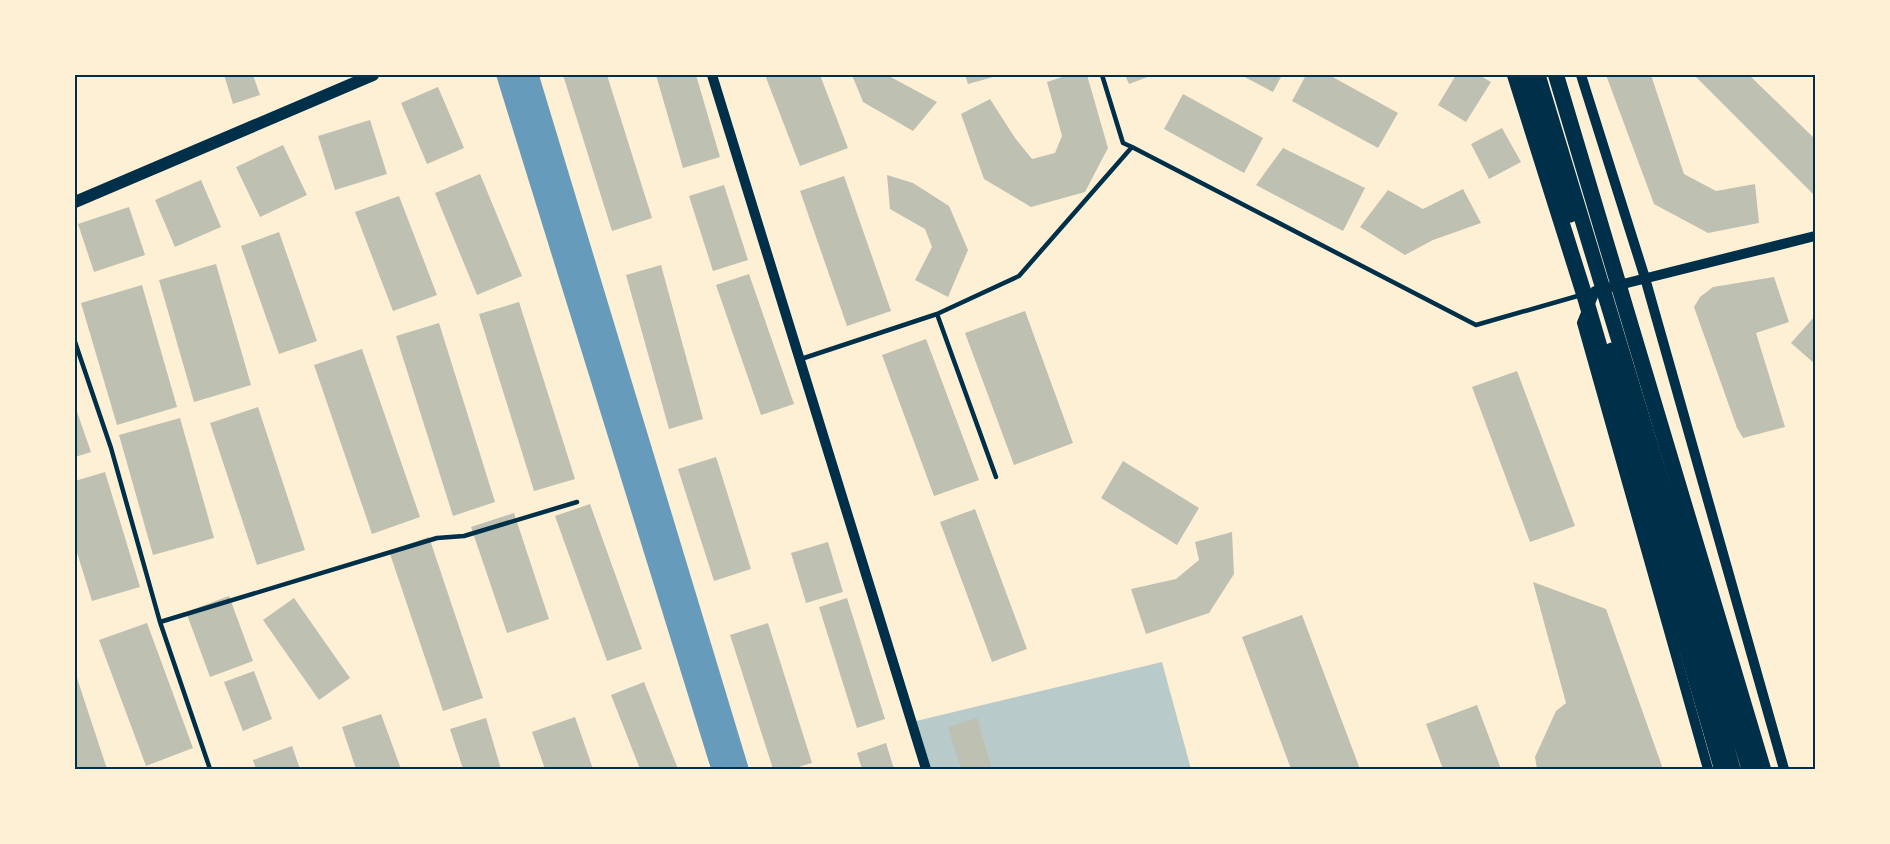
<svg xmlns="http://www.w3.org/2000/svg" width="1890" height="844" font-family="'Source Sans 3',sans-serif">
  <style>
    .green { fill: #b9caca }
    .water { fill: #669bbc }
    .building { fill: #bec0b2 }
    .lines { fill: none; stroke-linecap: round; stroke-linejoin: round }
    .service { stroke: #003049; stroke-width: 4.5 }
    .tertiary { stroke: #003049; stroke-width: 10 }
    .secondary { stroke: #003049; stroke-width: 12 }
    .primary { stroke: #003049; stroke-width: 15 }
    .trunk { stroke: #003049; stroke-width: 16 }
    .neatline { fill: none; stroke: #003049; stroke-width: 2 }
  </style>
  <rect width="100%" height="100%" fill="#fdf0d5"/>
  <!-- green -->
  <path class="green" d="M 1162,662 L 1191,769 L 923,769 L 908,723 Z"/>
  <!-- water -->
  <path class="water" d="M 496,75 L 539,75 L 749,769 L 711,769 Z"/>
  <!-- building -->
  <path class="building" d="M 224,75 L 253,75 L 260,95 L 233,104 Z
    M 563,75 L 607,75 L 652,218 L 612,231 Z
    M 656,75 L 696,75 L 720,157 L 683,168 Z
    M 765,75 L 820,75 L 848,148 L 800,166 Z
    M 852,75 L 887,75 L 937,102 L 913,131 L 863,102 Z
    M 965,75 L 997,75 L 997,76 L 968,84 Z
    M 1068,75 L 1087,75 L 1108,148 L 1085,192 L 1031,207 L 984,179 L 961,114 L 990,99 L 1015,138 L 1032,159 L 1055,153 L 1062,136 L 1047,82 Z
    M 1125,75 L 1153,75 L 1129,84 Z
    M 1241,75 L 1282,75 L 1273,92 Z
    M 1306,75 L 1329,75 L 1398,113 L 1378,148 L 1292,101 Z
    M 1456,75 L 1479,75 L 1491,82 L 1466,122 L 1438,105 Z
    M 1606,75 L 1651,75 L 1684,174 L 1716,191 L 1755,184 L 1759,223 L 1708,233 L 1654,204 Z
    M 1694,75 L 1749,75 L 1815,139 L 1815,196 Z
    M 438,87 L 464,148 L 427,164 L 401,103 Z
    M 1183,94 L 1263,138 L 1244,173 L 1164,129 Z
    M 370,120 L 387,174 L 335,190 L 318,136 Z
    M 1502,128 L 1521,162 L 1489,179 L 1471,144 Z
    M 283,145 L 307,195 L 260,217 L 236,167 Z
    M 1283,148 L 1365,188 L 1343,231 L 1256,185 Z
    M 480,174 L 522,276 L 477,295 L 435,193 Z
    M 887,175 L 913,183 L 949,206 L 968,250 L 948,297 L 915,280 L 932,247 L 925,229 L 890,209 Z
    M 844,176 L 891,311 L 847,326 L 800,191 Z
    M 201,180 L 221,227 L 175,247 L 155,200 Z
    M 724,185 L 748,260 L 713,271 L 689,196 Z
    M 1463,189 L 1481,223 L 1433,240 L 1405,255 L 1360,227 L 1388,190 L 1423,209 Z
    M 399,196 L 437,295 L 393,311 L 355,212 Z
    M 129,207 L 145,255 L 94,272 L 78,224 Z
    M 279,232 L 317,341 L 279,354 L 241,246 Z
    M 216,264 L 251,385 L 194,402 L 159,280 Z
    M 661,265 L 703,419 L 669,429 L 626,275 Z
    M 749,274 L 794,404 L 761,415 L 716,285 Z
    M 1774,277 L 1789,322 L 1756,333 L 1785,427 L 1743,438 L 1737,428 L 1694,307 L 1700,297 L 1713,287 Z
    M 142,285 L 177,407 L 117,425 L 81,303 Z
    M 519,302 L 575,479 L 534,491 L 479,314 Z
    M 1025,311 L 1073,443 L 1014,465 L 965,333 Z
    M 1815,316 L 1815,364 L 1791,343 Z
    M 439,323 L 495,502 L 453,516 L 396,336 Z
    M 926,339 L 979,480 L 934,496 L 882,355 Z
    M 362,349 L 420,517 L 372,534 L 314,365 Z
    M 1517,371 L 1575,526 L 1530,542 L 1472,387 Z
    M 75,406 L 91,452 L 75,457 Z
    M 258,407 L 305,550 L 257,565 L 210,423 Z
    M 180,418 L 214,538 L 153,555 L 119,435 Z
    M 716,457 L 751,569 L 714,581 L 678,469 Z
    M 1123,461 L 1199,508 L 1177,545 L 1101,498 Z
    M 105,472 L 140,587 L 92,601 L 75,546 L 75,481 Z
    M 590,504 L 642,649 L 607,661 L 555,516 Z
    M 975,509 L 1027,649 L 992,662 L 940,522 Z
    M 514,513 L 549,619 L 507,633 L 471,527 Z
    M 1232,532 L 1234,574 L 1209,613 L 1146,634 L 1131,589 L 1176,579 L 1199,560 L 1195,542 Z
    M 429,537 L 483,698 L 443,711 L 389,551 Z
    M 828,542 L 843,592 L 806,603 L 791,553 Z
    M 1533,582 L 1606,609 L 1663,769 L 1537,769 L 1535,757 L 1556,711 L 1566,703 Z
    M 229,596 L 253,661 L 210,677 L 186,612 Z
    M 294,598 L 350,678 L 319,700 L 263,620 Z
    M 847,598 L 885,719 L 857,728 L 819,607 Z
    M 1302,615 L 1360,769 L 1291,769 L 1242,637 Z
    M 147,623 L 193,748 L 146,766 L 99,640 Z
    M 768,623 L 812,763 L 792,769 L 773,769 L 730,635 Z
    M 254,671 L 272,719 L 243,731 L 224,682 Z
    M 75,672 L 107,769 L 75,769 Z
    M 644,682 L 678,769 L 640,769 L 611,695 Z
    M 1477,705 L 1501,769 L 1443,769 L 1426,724 Z
    M 381,714 L 401,769 L 356,769 L 342,727 Z
    M 575,717 L 593,769 L 545,769 L 532,732 Z
    M 486,718 L 501,769 L 463,769 L 450,729 Z
    M 977,718 L 992,769 L 961,769 L 948,727 Z
    M 886,743 L 894,769 L 862,769 L 857,753 Z
    M 292,746 L 300,769 L 256,769 L 253,760 Z"/>
  <g class="lines">
    <!-- service -->
    <path class="service" d="M 1102,75 L 1123,143 L 1132,147
      M 75,342 L 111,448 L 160,622 L 210,769
      M 801,359 L 937,314
      M 996,477 L 937,314 L 1019,276 L 1132,147 L 1476,325 L 1581,295
      M 160,622 L 437,538 L 464,536 L 577,502"/>
    <!-- tertiary -->
    <path class="tertiary" d="M 712,75 L 926,769
      M 1581,75 L 1645,278 L 1784,769
      M 1708,769 L 1582,323 L 1595,291 L 1815,236"/>
    <!-- secondary -->
    <path class="secondary" d="M 75,202 L 373,75"/>
    <!-- primary -->
    <path class="primary" d="M 1525,75 L 1570,215
      M 1538,75 L 1749,769
      M 1612,350 L 1733,769"/>
    <!-- trunk -->
    <path class="trunk" d="M 1515,75 L 1585,297 L 1722,769
      M 1556,75 L 1763,769"/>
  </g>
  <!-- border -->
  <rect width="1890" height="844" fill="none" stroke="#fdf0d5" stroke-width="153"/>
  <rect x="76" y="76" width="1738" height="692" class="neatline"/>
</svg>
